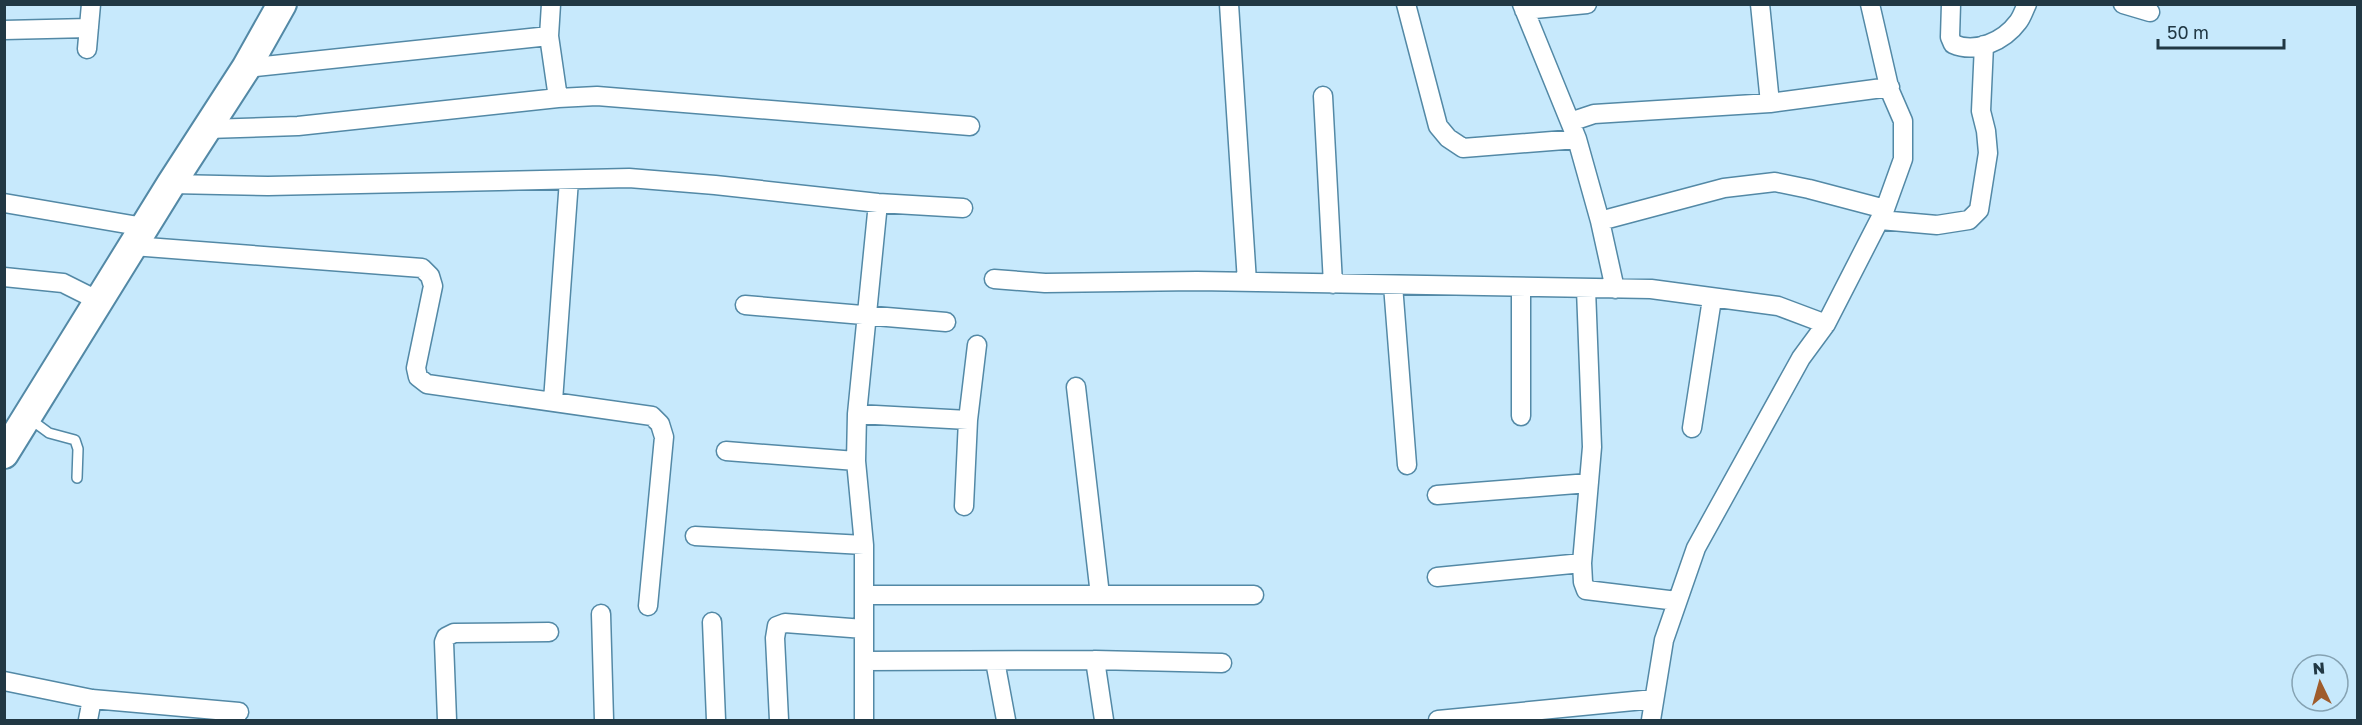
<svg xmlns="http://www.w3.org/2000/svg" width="2362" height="725" font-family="'Golos Text',sans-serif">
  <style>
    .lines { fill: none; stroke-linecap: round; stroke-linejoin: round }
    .service-casing { stroke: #5389a6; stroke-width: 12 }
    .minor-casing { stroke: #5389a6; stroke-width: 21 }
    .primary-casing { stroke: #5389a6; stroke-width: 32 }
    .service { stroke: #fff; stroke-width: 9 }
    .minor { stroke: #fff; stroke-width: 18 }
    .primary { stroke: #fff; stroke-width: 28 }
  </style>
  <rect width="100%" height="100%" fill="#c7e9fc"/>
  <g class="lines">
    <!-- service casing -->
    <g class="service-casing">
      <path id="service" d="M 30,419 L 49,433 L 75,440 L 78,449 L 77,478"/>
    </g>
    <!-- minor casing -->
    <g class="minor-casing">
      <path id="minor" d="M 551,4 L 549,36 L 558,98
        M 1229,4 L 1247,282
        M 1406,4 L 1438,126 L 1448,138 L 1463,148 L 1577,139
        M 1522,4 L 1577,139 L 1600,221 L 1615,289
        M 1760,4 L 1770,103
        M 1951,4 L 1950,37 L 1953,44 C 1976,54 2004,41 2018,22 C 2022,17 2024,10 2027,4
        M 2123,4 L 2150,12
        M 1524,10 L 1587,4
        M 4,30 L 89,28
        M 87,49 L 91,4
        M 246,68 L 549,36
        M 1323,96 L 1333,284
        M 1570,122 L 1594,114 L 1770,103 L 1890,87
        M 207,129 L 298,126 L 558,98 L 597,96 L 970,126
        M 171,184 L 268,186 L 629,178 L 715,185 L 878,203 L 963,208
        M 4,203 L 144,227
        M 1880,220 L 1937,225 L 1969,220 L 1979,210 L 1988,153 L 1986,131 L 1981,111 L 1984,45
        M 1600,221 L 1724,188 L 1775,182 L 1809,189 L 1885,209
        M 133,246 L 422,268 L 430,276 L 433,286 L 416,368 L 418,377 L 427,384 L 652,416 L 660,424 L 664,437 L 648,606
        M 4,277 L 63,283 L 99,301
        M 994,279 L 1045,283 L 1197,281 L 1651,289 L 1778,306 L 1826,324
        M 1393,285 L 1407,465
        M 1586,289 L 1592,447 L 1582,563 L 1583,582 L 1586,590 L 1677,601
        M 745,305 L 946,322
        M 1076,387 L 1100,595
        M 553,401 L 569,180
        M 857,414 L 968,420 L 964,506
        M 1521,416 L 1521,288
        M 968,420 L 977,345
        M 1692,428 L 1712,299
        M 726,451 L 856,461
        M 1437,495 L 1589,483
        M 695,536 L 864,545
        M 1437,577 L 1582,563
        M 864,595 L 1254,595
        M 601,614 L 604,720
        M 712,622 L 716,720
        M 1095,660 L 1104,720
        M 864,661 L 1095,660 L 1222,663
        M 995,661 L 1006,720
        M 4,681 L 92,699 L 239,712
        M 88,720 L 92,699
        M 447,720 L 444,642 L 446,637 L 454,633 L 549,632
        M 779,720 L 775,638 L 777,626 L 785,623 L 864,629
        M 864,720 L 864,545 L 856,461 L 857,414 L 878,203
        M 1438,720 L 1654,699
        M 1651,720 L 1664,640 L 1696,548 L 1801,358 L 1826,324 L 1885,209 L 1903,159 L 1903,121 L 1890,91 L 1870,4"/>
    </g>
    <!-- primary casing -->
    <g class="primary-casing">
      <path id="primary" d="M 4,454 L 171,184 L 246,68 L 282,4"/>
    </g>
    <!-- service -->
    <use href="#service" class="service"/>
    <!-- minor -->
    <use href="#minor" class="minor"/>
    <!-- primary -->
    <use href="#primary" class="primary"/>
  </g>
  <!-- border -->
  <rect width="2362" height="725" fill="none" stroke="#213844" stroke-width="12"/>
  <!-- north arrow -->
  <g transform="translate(2320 683) rotate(355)"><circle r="28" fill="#c7e9fc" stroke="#85a2b2" stroke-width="1.5"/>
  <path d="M0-4.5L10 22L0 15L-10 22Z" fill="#9f5c2c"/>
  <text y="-9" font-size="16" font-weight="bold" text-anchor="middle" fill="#213844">N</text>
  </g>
  <!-- scale -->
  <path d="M2158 39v9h126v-9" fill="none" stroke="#213844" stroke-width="3"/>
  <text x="2167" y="39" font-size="18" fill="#213844" stroke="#c7e9fc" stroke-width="4.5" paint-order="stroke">50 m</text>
</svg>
